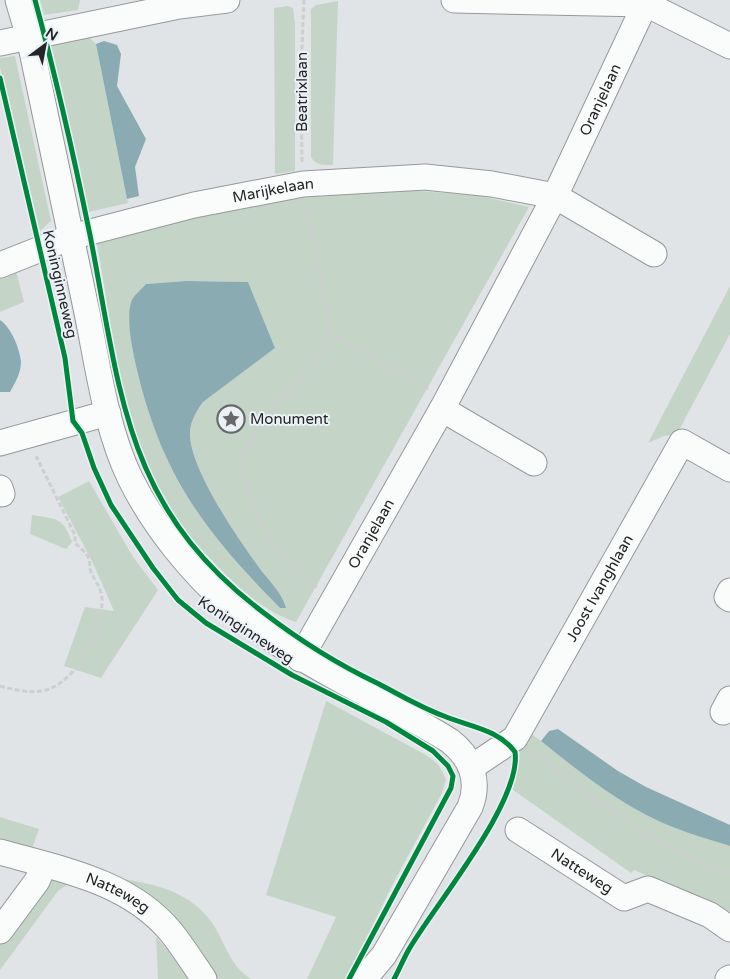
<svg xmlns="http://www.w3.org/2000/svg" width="730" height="979" font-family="'Varela Round',sans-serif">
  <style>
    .green { fill: #c4d5c8; fill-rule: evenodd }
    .water { fill: #8babb3 }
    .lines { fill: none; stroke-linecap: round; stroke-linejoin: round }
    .minor-casing { stroke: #96999b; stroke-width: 27 }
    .path { stroke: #cdcecf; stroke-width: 3; stroke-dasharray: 5 2.5; stroke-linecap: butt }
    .minor { stroke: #fafbfb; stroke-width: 25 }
    .cycleway-casing { stroke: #ecf1f7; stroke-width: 8 }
    .cycleway { stroke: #00873e; stroke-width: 5 }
    .labels { text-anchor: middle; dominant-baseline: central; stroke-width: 4; stroke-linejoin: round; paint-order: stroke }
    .street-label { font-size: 15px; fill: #232527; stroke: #ecf1f7 }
    .poi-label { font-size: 15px; fill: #232527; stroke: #ecf1f7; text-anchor: start }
  </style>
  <rect width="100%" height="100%" fill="#e1e4e7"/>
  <!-- green -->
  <path class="green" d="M 40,0 L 80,0 L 78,10 L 44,15 Z
    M 338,1 L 333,165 C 324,165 316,166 311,157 L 311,9 L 316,5 Z
    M 288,6 L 293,8 L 295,23 L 295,171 L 275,174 L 274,8 Z
    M 87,35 L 96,44 L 128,203 L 89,212 L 51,44 Z
    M 15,56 L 51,221 L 40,231 L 0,68 L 0,58 Z
    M 396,189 L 481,196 L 529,207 L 296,622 C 265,612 240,589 217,566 C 202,550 188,535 175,517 C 121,441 113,332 97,243 L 138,229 L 301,195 ZM 186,281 L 248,282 L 275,348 L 203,402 C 195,413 189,423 190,437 C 193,473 237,537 258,566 C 267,579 282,592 285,608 L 280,608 C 205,532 162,476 137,370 C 133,353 124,313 134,298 C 137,293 142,288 146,284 Z
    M 16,271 L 24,302 L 0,312 L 0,276 Z
    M 730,286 L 730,334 L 677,434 L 664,436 L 648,443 Z
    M 89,481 L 133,557 L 158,590 L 101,678 L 64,666 L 85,607 L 114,611 L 92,561 L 58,497 Z
    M 32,515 C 57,519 63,517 72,542 L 66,549 L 30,534 Z
    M 326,701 L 426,755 L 438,764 L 446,779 L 442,793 L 396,878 L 346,979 L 307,979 L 336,917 L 266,895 Z
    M 530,733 L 622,800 L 674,828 L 730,846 L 730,912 L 634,870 L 631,873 L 513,790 L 521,746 Z
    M 0,817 L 39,829 L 32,849 L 0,839 Z
    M 102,875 C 142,883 186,885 212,923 C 225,942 230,966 251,979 L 211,979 Z
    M 44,876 L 74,880 L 58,891 L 0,970 L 0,935 Z
    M 156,937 L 193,979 L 158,979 Z"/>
  <!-- water -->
  <path class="water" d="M 104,41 L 117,45 L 121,54 L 117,86 L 146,139 L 135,167 L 139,196 L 127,199 L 96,44 Z
    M 186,281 L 248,282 L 275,348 L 203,402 C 195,413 189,424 190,437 C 193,473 237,537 258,566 C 267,579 282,592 286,608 L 280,608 C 205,532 162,476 137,370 C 133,353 124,313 133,298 C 137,293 142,288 146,284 Z
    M 0,320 C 11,327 20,349 21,362 C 21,373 15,383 10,392 L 0,392 Z
    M 558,729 L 618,771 L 646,787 L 730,825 L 730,846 C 712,840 693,835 675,828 C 626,809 582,774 541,741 L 549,731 Z"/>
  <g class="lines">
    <!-- minor casing -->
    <g class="minor-casing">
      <g id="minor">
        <path d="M 18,0 L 29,37 C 48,127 67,218 86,308 C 98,365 105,426 130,478 C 154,527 192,573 233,609 C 298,665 378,696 450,741 C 472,758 480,782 470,807 L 384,955 L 364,979"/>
        <path d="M 454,0 L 646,4 L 730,46"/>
        <path d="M 0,43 L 179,6 L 227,0"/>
        <path id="s1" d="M 0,265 L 71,237 L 194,205 L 303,184 L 425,177 L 492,184 L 555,196 L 654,254"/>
        <path d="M 442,409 L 534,463"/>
        <path d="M 0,443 L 108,413"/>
        <path d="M 0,488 L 2,494"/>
        <path d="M 730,591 L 727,597 L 730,599"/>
        <path id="s2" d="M 300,659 L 442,409 L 555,196 L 647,0"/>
        <path d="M 723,712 L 730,699"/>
        <path id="s3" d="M 472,767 L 515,738 L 682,442 L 730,469"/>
        <path id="s4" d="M 518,830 L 624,898 L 648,889 L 710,915 L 730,929"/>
        <path id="s5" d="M 0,852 C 60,869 129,881 171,932 C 183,947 193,963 204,979"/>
        <path d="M 0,931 L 37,881 L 44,865"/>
        <path d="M 728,979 L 730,978"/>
      </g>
    </g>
    <!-- path -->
    <path class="path" d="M 302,162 L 301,71 L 304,0
      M 307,205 L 330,329 L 323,353 L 259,426 L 242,458 L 248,490 L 271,545 L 298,573 L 317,587
      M 329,333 L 428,389
      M 0,686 C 15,690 31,694 46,690 C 77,681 103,631 102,600 C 102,588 95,582 91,572 C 89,568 91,562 88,557 C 86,552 79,547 75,543 L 75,535 L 36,456
      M 532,751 C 594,798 655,849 730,873"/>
    <!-- minor -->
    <use href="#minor" class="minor"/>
    <!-- cycleway casing -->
    <g class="cycleway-casing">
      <path id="cycleway" d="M 35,0 C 56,77 74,157 90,235 C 121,393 124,508 264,613 C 299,640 339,665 379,684 C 400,695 422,708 444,716 C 470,727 498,729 515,752 C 522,802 433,907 408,951 C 403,960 399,970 394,979
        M 0,78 L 65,358 L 73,421 L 82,433 L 94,468 L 111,505 L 153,568 L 178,600 L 206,623 L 292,675 L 386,722 L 433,751 L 448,766 L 453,776 L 451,788 L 349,979"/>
    </g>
    <!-- cycleway -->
    <use href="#cycleway" class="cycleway"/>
  </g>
  <!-- icons -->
  <defs>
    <g id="sight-ring" transform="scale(1.4375)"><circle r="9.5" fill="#ecf1f7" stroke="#66686a" stroke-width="1.5"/><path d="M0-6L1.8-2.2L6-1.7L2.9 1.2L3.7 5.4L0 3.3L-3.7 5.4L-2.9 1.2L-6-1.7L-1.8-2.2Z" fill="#66686a"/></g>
  </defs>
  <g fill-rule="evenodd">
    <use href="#sight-ring" x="231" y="419"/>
  </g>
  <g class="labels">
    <!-- street labels -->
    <g class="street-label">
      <text transform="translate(302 92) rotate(-90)">Beatrixlaan</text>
      <text stroke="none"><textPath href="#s2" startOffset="635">Oranjelaan</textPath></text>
      <text stroke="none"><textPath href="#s1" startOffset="284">Marijkelaan</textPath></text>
      <text transform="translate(60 284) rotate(77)">Koninginneweg</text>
      <text stroke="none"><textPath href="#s2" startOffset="144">Oranjelaan</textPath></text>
      <text stroke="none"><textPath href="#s3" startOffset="224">Joost Ivanghlaan</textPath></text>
      <text transform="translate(246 630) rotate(33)">Koninginneweg</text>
      <text stroke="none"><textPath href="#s4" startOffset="76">Natteweg</textPath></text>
      <text stroke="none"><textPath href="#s5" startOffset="125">Natteweg</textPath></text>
    </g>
    <!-- poi labels -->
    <g class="poi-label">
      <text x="250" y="419">Monument</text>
    </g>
  </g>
  <!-- north arrow -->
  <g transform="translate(45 45) rotate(32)" stroke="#ecf1f7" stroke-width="4" paint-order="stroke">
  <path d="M0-4L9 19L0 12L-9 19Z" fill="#232527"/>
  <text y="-8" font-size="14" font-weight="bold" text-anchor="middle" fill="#232527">N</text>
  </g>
</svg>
